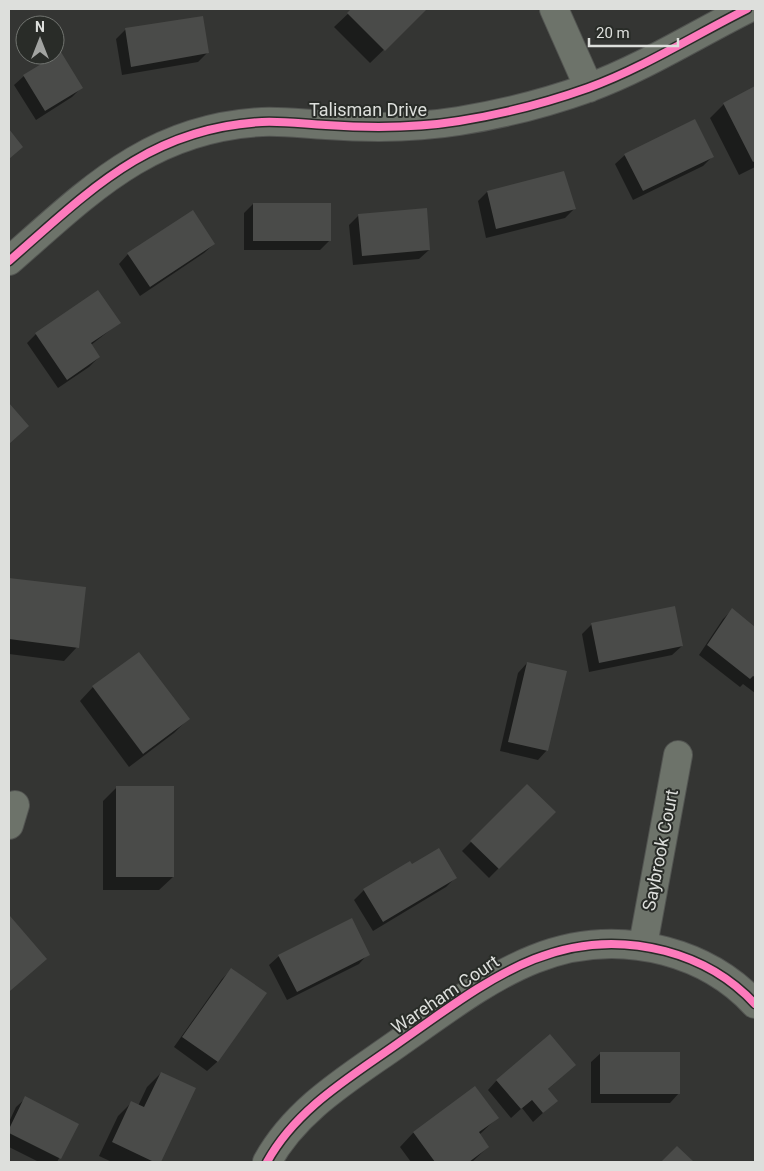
<svg xmlns="http://www.w3.org/2000/svg" width="764" height="1171" font-family="Roboto,sans-serif">
  <style>
    .shadow { fill: #0007 }
    .building { fill: #4a4b49 }
    .lines { fill: none; stroke-linecap: round; stroke-linejoin: round }
    .minor-casing { stroke: #525451; stroke-width: 30 }
    .minor { stroke: #6d736a; stroke-width: 28 }
    .cycleway-casing { stroke: #292c28; stroke-width: 11 }
    .cycleway { stroke: #fd7abc; stroke-width: 8 }
    .labels { text-anchor: middle; dominant-baseline: central; stroke-width: 4; stroke-linejoin: round; paint-order: stroke }
    .street-label { font-size: 18px; fill: #dddfdc; stroke: #292c28 }
  </style>
  <rect width="100%" height="100%" fill="#343533"/>
  <!-- shadow -->
  <path class="shadow" d="M 353,9 L 426,9 L 370,63 L 334,27 Z
    M 202,17 L 207,53 L 198,62 L 122,75 L 116,39 L 125,30 Z
    M 24,76 L 81,88 L 72,97 L 36,120 L 14,85 Z
    M 755,87 L 755,167 L 739,175 L 710,118 L 724,104 Z
    M 625,155 L 712,157 L 703,166 L 633,200 L 615,164 Z
    M 487,192 L 574,209 L 565,218 L 486,238 L 478,201 Z
    M 253,204 L 330,240 L 320,250 L 244,250 L 244,213 Z
    M 359,215 L 429,250 L 419,259 L 353,265 L 349,225 Z
    M 214,244 L 204,253 L 140,296 L 119,264 L 128,254 Z
    M 119,323 L 91,345 L 99,357 L 89,367 L 58,388 L 27,343 L 36,334 Z
    M 9,580 L 84,588 L 77,647 L 64,661 L 9,654 Z
    M 732,610 L 755,629 L 755,693 L 743,684 L 740,687 L 699,655 L 723,619 Z
    M 592,624 L 682,646 L 672,655 L 589,672 L 582,634 Z
    M 527,663 L 547,750 L 538,760 L 500,751 L 518,673 Z
    M 93,687 L 188,719 L 174,733 L 129,767 L 80,701 Z
    M 527,786 L 554,812 L 489,878 L 462,851 Z
    M 117,787 L 173,877 L 159,890 L 103,890 L 103,801 Z
    M 410,863 L 412,866 L 455,878 L 446,887 L 373,931 L 354,900 L 364,890 Z
    M 10,918 L 45,959 L 9,992 L 9,919 Z
    M 368,954 L 359,964 L 287,1000 L 269,965 L 279,956 Z
    M 232,969 L 265,993 L 217,1062 L 207,1071 L 174,1047 L 222,979 Z
    M 601,1053 L 679,1093 L 670,1103 L 591,1103 L 591,1062 Z
    M 575,1065 L 547,1090 L 556,1101 L 533,1122 L 522,1108 L 511,1118 L 488,1090 L 497,1080 Z
    M 161,1073 L 194,1088 L 160,1162 L 112,1162 L 99,1156 L 118,1116 L 131,1103 L 138,1106 L 147,1087 Z
    M 475,1088 L 497,1118 L 479,1135 L 488,1147 L 472,1162 L 411,1162 L 400,1147 L 413,1133 Z
    M 26,1098 L 78,1124 L 57,1162 L 39,1162 L 9,1147 L 9,1122 L 16,1107 Z"/>
  <!-- building -->
  <path class="building" d="M 351,9 L 427,9 L 385,51 L 347,13 Z
    M 203,16 L 209,53 L 131,67 L 125,28 Z
    M 61,52 L 83,88 L 45,111 L 23,75 Z
    M 755,86 L 755,161 L 753,162 L 723,103 Z
    M 695,119 L 714,157 L 643,191 L 624,154 Z
    M 9,129 L 23,147 L 9,159 Z
    M 564,171 L 576,209 L 496,229 L 487,191 Z
    M 253,203 L 331,203 L 331,241 L 253,241 Z
    M 427,208 L 430,250 L 362,256 L 358,214 Z
    M 193,210 L 215,244 L 150,287 L 127,253 Z
    M 98,290 L 121,323 L 91,343 L 100,357 L 67,380 L 35,333 Z
    M 9,403 L 29,426 L 9,444 Z
    M 9,578 L 86,587 L 79,648 L 9,639 Z
    M 675,606 L 683,646 L 599,663 L 591,623 Z
    M 732,608 L 755,627 L 755,677 L 753,676 L 750,679 L 707,645 Z
    M 139,652 L 190,719 L 143,754 L 92,686 Z
    M 527,662 L 567,671 L 548,751 L 508,742 Z
    M 527,784 L 556,812 L 499,869 L 470,841 Z
    M 116,786 L 174,786 L 174,877 L 116,877 Z
    M 439,848 L 457,878 L 383,922 L 363,889 L 410,861 L 412,864 Z
    M 10,916 L 47,959 L 9,992 L 9,917 Z
    M 352,918 L 370,955 L 297,992 L 278,955 Z
    M 231,968 L 267,993 L 218,1062 L 182,1037 Z
    M 550,1034 L 576,1065 L 548,1089 L 558,1101 L 543,1113 L 532,1100 L 521,1109 L 496,1080 Z
    M 600,1052 L 680,1052 L 680,1094 L 600,1094 Z
    M 161,1072 L 196,1088 L 161,1162 L 154,1162 L 112,1142 L 131,1101 L 144,1107 Z
    M 475,1086 L 499,1118 L 479,1132 L 489,1147 L 469,1162 L 435,1162 L 413,1132 Z
    M 25,1096 L 79,1124 L 61,1159 L 9,1133 L 9,1129 Z
    M 677,1146 L 694,1162 L 661,1162 Z"/>
  <g class="lines">
    <!-- minor casing -->
    <g class="minor-casing">
      <path id="minor" d="M 554,9 L 589,88
        M 9,261 C 88,192 149,128 262,122 C 283,121 305,124 326,125 C 370,128 416,128 459,121 C 503,114 546,103 588,88 C 643,68 695,35 747,9
        M 9,825 L 15,805
        M 643,945 L 678,755
        M 267,1162 C 296,1109 349,1078 397,1044 C 482,985 555,922 665,951 C 699,960 731,978 755,1004"/>
    </g>
    <!-- minor -->
    <use href="#minor" class="minor"/>
    <!-- cycleway casing -->
    <g class="cycleway-casing">
      <path id="cycleway" d="M 9,261 C 88,192 149,128 262,122 C 283,121 305,124 326,125 C 370,128 416,128 459,121 C 503,114 546,103 588,88 C 643,68 695,35 747,9
        M 267,1162 C 296,1109 349,1078 397,1044 C 482,985 555,922 665,951 C 699,960 731,978 755,1004"/>
    </g>
    <!-- cycleway -->
    <use href="#cycleway" class="cycleway"/>
  </g>
  <g class="labels">
    <!-- street labels -->
    <g class="street-label">
      <text x="368" y="109">Talisman Drive</text>
      <text transform="translate(660 850) rotate(-79)">Saybrook Court</text>
      <text transform="translate(445 994) rotate(-34)">Wareham Court</text>
    </g>
  </g>
  <!-- border -->
  <rect width="764" height="1171" fill="none" stroke="#dddfdc" stroke-width="20"/>
  <!-- north arrow -->
  <g transform="translate(40 40)"><circle r="24" fill="#292c28" stroke="#717470"/>
  <path d="M0-4L9 19L0 12L-9 19Z" fill="#a2a4a1"/>
  <text y="-8" font-size="14" font-weight="bold" text-anchor="middle" fill="#dddfdc">N</text>
  </g>
  <!-- scale -->
  <path d="M589 38v8h89v-8" fill="none" stroke="#dddfdc" stroke-width="2.5"/>
  <text x="596" y="38" font-size="15" fill="#dddfdc" stroke="#292c28" stroke-width="4" paint-order="stroke">20 m</text>
</svg>
